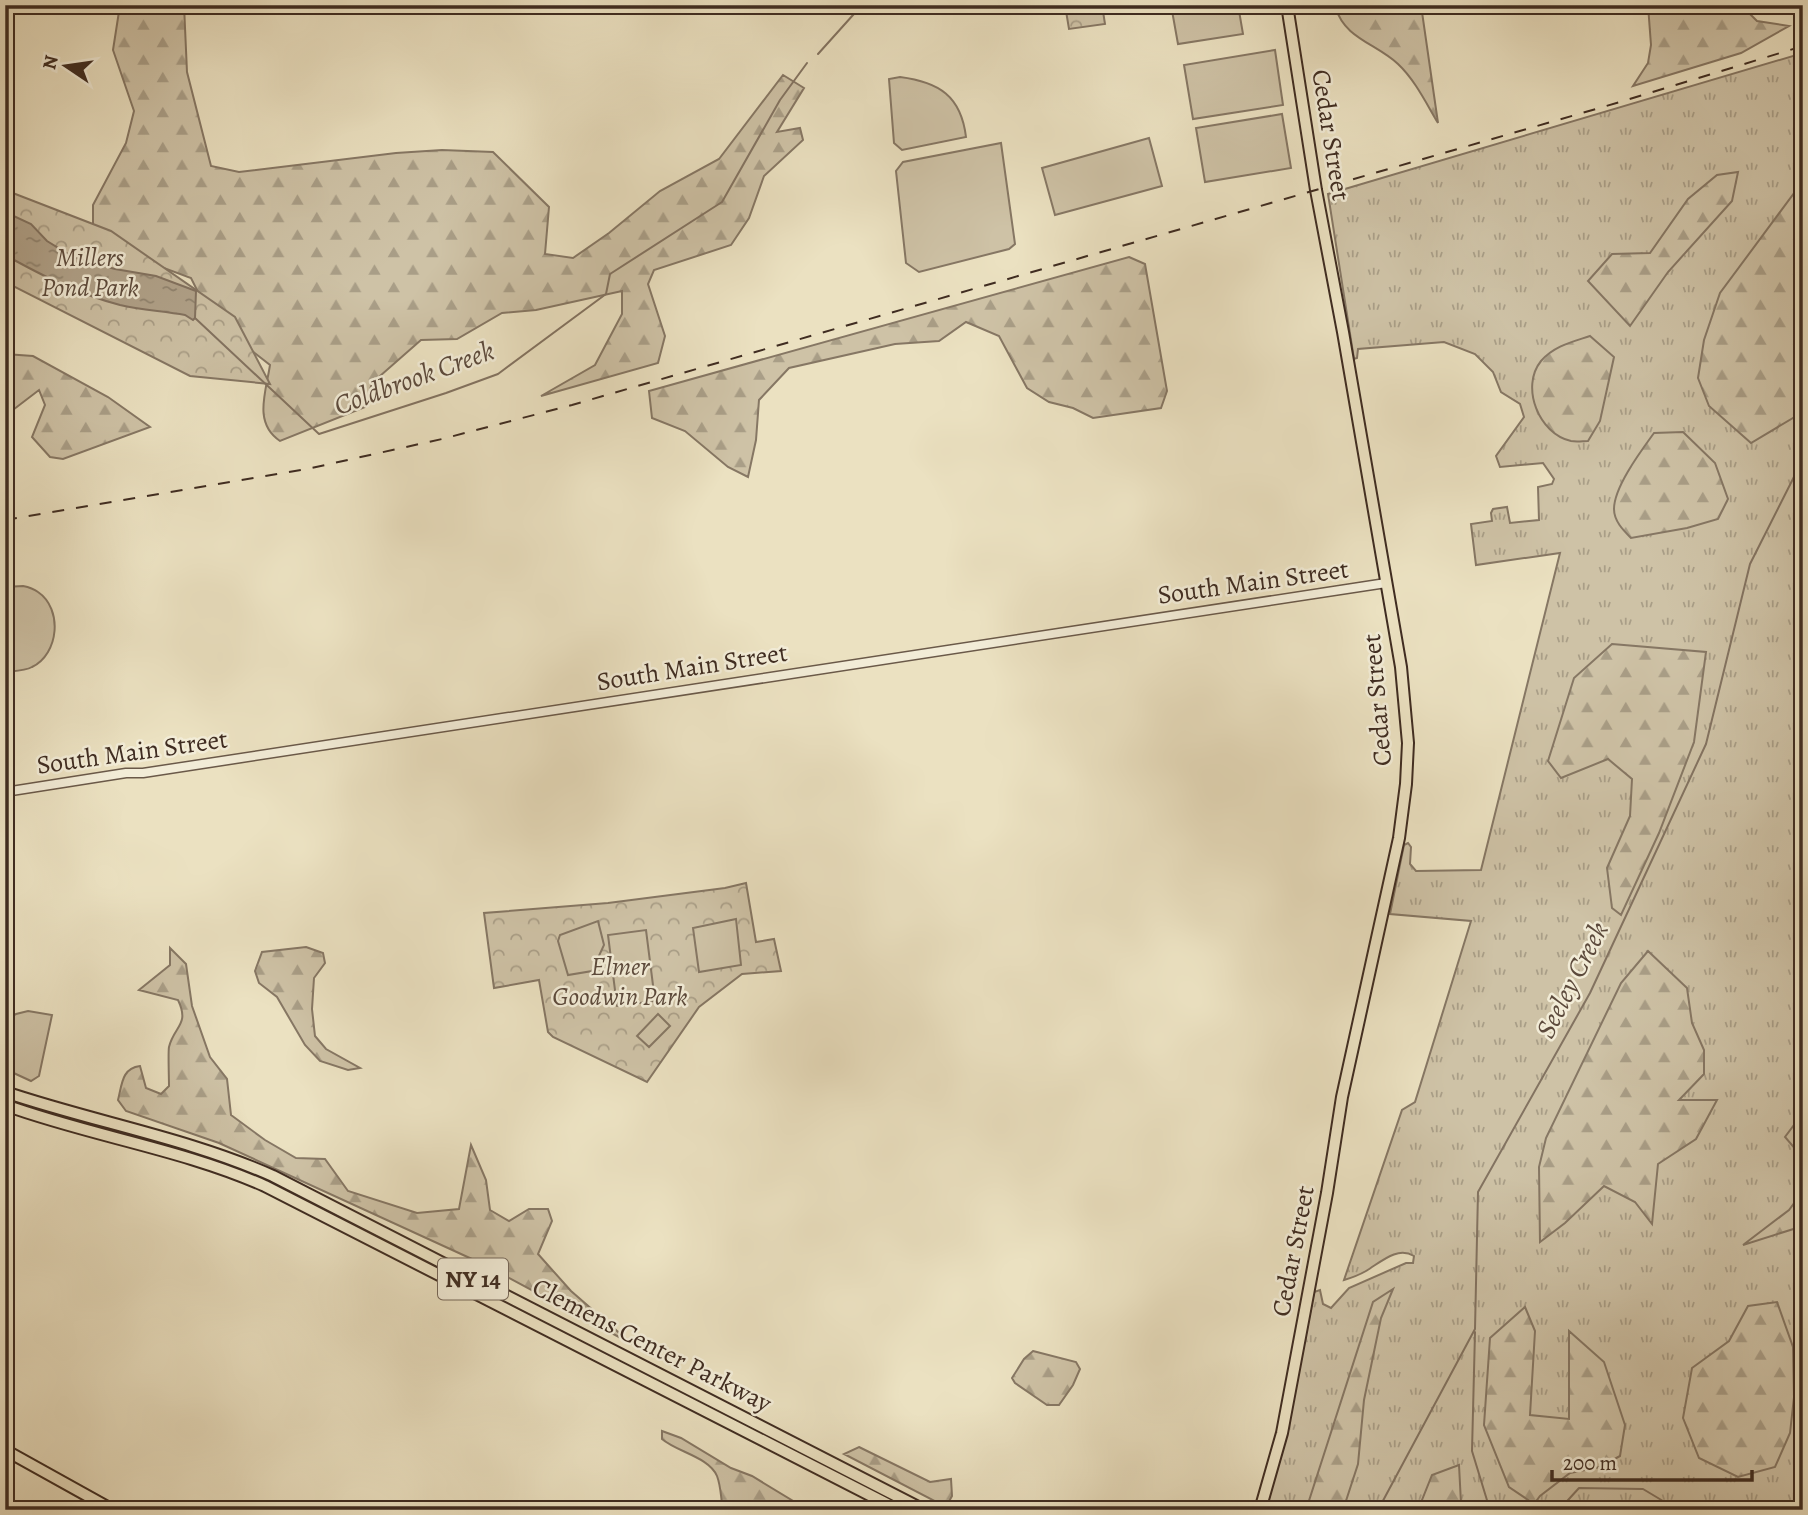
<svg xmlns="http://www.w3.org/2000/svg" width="1808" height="1515" font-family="Alegreya,serif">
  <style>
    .grass { fill: url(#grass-tufts); stroke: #867764; stroke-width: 2 }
    .forest { fill: url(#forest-firs); stroke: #867764; stroke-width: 2 }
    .park { fill: url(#park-crowns); stroke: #867764; stroke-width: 2 }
    .pitch { fill: #cec2a6; stroke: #867764; stroke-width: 2 }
    .water { fill: url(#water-ripples); stroke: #837361; stroke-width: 2 }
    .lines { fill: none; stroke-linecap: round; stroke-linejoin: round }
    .stream { stroke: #837361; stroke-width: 2 }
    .minor-casing { stroke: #6a5949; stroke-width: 11 }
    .major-casing { stroke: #3f2c21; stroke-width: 14 }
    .minor { stroke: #f2ecd7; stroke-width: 8 }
    .major { stroke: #ebe1c1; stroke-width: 10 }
    .rail { stroke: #3f2c21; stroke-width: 2; stroke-dasharray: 12 12; stroke-linecap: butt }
    .labels { text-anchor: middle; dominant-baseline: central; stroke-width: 5; stroke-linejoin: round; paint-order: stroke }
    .shield { fill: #f2ecd7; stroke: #756658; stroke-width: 2 }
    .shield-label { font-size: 24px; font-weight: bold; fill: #3f2c21 }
    .street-label { font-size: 26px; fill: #3f2c21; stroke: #f2ecd7 }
    .park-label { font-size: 26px; font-style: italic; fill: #5c4a3c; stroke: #f2ecd7 }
    .water-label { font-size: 28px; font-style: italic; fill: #5c4a3c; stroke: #f2ecd7 }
  </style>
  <defs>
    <pattern id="grass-tufts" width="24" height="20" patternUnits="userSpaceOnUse" patternTransform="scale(1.75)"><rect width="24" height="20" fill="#cec2a6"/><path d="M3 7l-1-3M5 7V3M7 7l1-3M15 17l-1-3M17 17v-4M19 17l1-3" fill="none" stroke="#a99e87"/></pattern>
    <pattern id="forest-firs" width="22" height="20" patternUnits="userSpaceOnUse" patternTransform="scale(1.75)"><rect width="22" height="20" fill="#cec2a6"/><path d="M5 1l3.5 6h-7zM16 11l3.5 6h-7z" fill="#a99e87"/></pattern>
    <pattern id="park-crowns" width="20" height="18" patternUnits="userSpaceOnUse" patternTransform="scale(1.75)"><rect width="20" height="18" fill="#cec2a6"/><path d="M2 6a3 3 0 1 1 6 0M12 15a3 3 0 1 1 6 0" fill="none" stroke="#a99e87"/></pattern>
    <pattern id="water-ripples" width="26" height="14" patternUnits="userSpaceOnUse" patternTransform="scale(1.75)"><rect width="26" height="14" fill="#b1a38b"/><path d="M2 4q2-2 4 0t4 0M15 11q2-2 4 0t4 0" fill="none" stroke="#918571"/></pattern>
  </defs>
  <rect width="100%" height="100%" fill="#ebe1c1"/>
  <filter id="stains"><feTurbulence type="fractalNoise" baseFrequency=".00286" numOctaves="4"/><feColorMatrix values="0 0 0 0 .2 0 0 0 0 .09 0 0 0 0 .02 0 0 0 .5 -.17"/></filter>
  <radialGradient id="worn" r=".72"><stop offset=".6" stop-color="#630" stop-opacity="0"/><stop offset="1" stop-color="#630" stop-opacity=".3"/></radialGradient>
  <!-- grass -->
  <path class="grass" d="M 1803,53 L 1803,1510 L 1266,1510 L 1289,1423 L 1314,1292 L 1320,1290 L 1323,1304 L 1331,1308 L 1349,1288 L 1406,1263 L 1413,1263 L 1414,1256 C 1397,1246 1381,1262 1366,1271 C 1359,1275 1351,1278 1344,1280 L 1402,1110 L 1415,1102 L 1471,921 L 1390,914 L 1404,845 L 1408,843 L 1411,847 L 1410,864 L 1416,871 L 1481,870 L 1560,553 L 1476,565 L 1471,524 L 1492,521 L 1491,513 L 1493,509 L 1507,507 L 1510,523 L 1539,520 L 1538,487 L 1552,484 L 1554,479 L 1543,463 L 1500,467 L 1496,456 L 1524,417 L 1520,404 L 1501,392 L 1493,372 L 1475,354 L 1444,342 L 1358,349 L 1357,358 L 1354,359 L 1328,194 Z"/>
  <!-- forest -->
  <path class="forest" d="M 120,5 L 184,5 L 187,72 L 211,166 L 239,172 L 396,153 L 442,150 L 493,152 L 549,207 L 545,254 L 573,258 L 609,233 L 660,191 L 719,159 L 783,75 L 804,88 L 777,132 L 800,128 L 803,140 L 764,176 L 749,218 L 731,245 L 654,270 L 648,284 L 665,336 L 658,363 L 541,396 L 595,365 L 622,314 L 622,291 L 536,310 L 502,313 L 457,339 L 421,340 L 372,383 L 365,407 L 280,441 C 253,423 266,392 270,365 L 220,326 L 208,312 L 191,278 L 102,245 L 93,237 L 93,205 L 126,143 L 134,111 L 113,50 Z
    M 1349,5 L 1421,5 L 1438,123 C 1426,103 1415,80 1398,64 C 1377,44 1344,38 1336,8 Z
    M 1648,5 L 1741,5 L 1757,21 L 1789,26 L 1741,53 L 1633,86 L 1648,63 L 1651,45 Z
    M 1738,172 L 1732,201 L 1668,272 L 1630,326 L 1588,281 L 1612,254 L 1650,253 L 1688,199 L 1717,175 Z
    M 1803,181 L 1803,412 L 1751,443 L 1709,406 L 1698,378 L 1704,340 L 1720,293 Z
    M 1129,257 L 1145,264 L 1167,391 L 1161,408 L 1093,418 L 1073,408 L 1049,402 L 1027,388 L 999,336 L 966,322 L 939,341 L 895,344 L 789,368 L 759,400 L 756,440 L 748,477 L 728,467 L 685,431 L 652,418 L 649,391 Z
    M 1590,336 L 1614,357 L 1600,421 L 1588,441 C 1583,441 1577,442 1571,441 C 1539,434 1520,387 1541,361 C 1554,346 1572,342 1590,336 Z
    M 5,354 L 33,356 L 108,397 L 150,427 L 63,459 L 50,457 L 32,437 L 45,405 L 39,390 L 5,416 Z
    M 1683,432 L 1715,463 L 1728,499 L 1718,519 L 1687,528 L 1631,538 C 1623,530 1614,521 1614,509 C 1614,487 1641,451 1654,433 Z
    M 1612,644 L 1706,652 L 1694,742 L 1659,833 L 1621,915 L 1612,908 L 1607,868 L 1630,816 L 1632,779 L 1608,759 L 1561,778 L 1548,761 L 1574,678 Z
    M 306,947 L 323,953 L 325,963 L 314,978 L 312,1009 L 315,1036 L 326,1049 L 360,1068 L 348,1070 L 320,1061 L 305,1045 L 277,997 L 259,983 L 255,971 L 262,952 Z
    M 170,948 L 186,964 L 192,1006 L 210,1057 L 227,1079 L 231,1115 L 265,1140 L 296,1158 L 325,1159 L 348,1191 L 417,1213 L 459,1209 L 471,1145 L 486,1180 L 490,1210 L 509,1221 L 529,1209 L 548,1209 L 552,1221 L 538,1254 L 571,1291 L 632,1344 L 485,1265 L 219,1143 L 126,1111 L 118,1100 C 122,1084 122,1068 140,1066 L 146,1088 L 161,1094 L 169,1086 C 169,1078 168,1051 169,1047 C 174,1026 190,1025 178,1000 L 139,990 L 170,965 Z
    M 1648,951 L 1687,988 L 1692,1023 L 1704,1050 L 1704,1074 L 1679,1100 L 1717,1100 L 1696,1139 L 1658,1164 L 1652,1224 L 1635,1202 L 1604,1186 L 1565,1223 L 1540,1242 L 1539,1167 L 1546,1138 L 1621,983 Z
    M 1803,1113 L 1803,1158 L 1785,1137 Z
    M 1803,1191 L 1803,1226 L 1743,1245 L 1789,1210 Z
    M 1393,1289 L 1381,1318 L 1364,1400 L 1358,1464 L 1343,1510 L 1306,1510 L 1373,1302 Z
    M 1777,1302 L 1793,1347 L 1794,1397 L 1790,1433 L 1775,1467 L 1738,1477 L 1699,1458 L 1683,1418 L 1692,1368 L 1729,1341 L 1748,1306 Z
    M 1525,1307 L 1535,1331 L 1530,1415 L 1569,1419 L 1569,1331 L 1604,1362 L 1625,1425 L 1620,1456 L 1600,1467 L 1570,1473 L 1540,1496 L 1534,1504 L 1509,1487 L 1484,1425 L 1490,1338 Z
    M 1033,1351 L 1076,1362 L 1080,1369 L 1073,1385 L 1059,1405 L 1047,1405 L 1015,1383 L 1012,1378 L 1024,1359 Z
    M 662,1431 L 681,1438 L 731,1468 L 752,1476 L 808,1510 L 723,1510 C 721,1500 721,1486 717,1476 C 709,1457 677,1452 662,1439 Z
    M 859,1447 L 930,1482 L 951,1479 L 952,1496 L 946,1507 L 844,1454 Z
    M 1459,1465 L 1461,1503 L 1465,1510 L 1418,1510 L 1432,1475 Z"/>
  <!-- park -->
  <path class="park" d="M 1065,5 L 1102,5 L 1105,24 L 1069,29 Z
    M 5,190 L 111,231 L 235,317 L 270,384 L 190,376 L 5,282 Z
    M 746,883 L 756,942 L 774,939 L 781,971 L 742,974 L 699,1007 L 647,1082 L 553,1037 L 548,1032 L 539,980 L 494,988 L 484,913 L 608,903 L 725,888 Z"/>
  <!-- pitch -->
  <path class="pitch" d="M 1171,5 L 1238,5 L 1243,34 L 1178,44 Z
    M 1275,50 L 1283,105 L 1193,119 L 1184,65 Z
    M 900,77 C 939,82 961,96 966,137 L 902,150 L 894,143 L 889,79 Z
    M 1282,114 L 1291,168 L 1205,182 L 1196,128 Z
    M 1149,138 L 1162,186 L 1055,215 L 1042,168 Z
    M 1001,143 L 1015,244 L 1009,249 L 919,272 L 906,263 L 896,171 L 903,162 Z
    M 23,586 C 28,587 34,589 38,592 C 63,609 59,654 32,667 C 25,671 14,671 5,672 L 5,587 Z
    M 736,919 L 741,965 L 699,972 L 693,928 Z
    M 598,921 L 604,945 L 592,971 L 568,975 L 558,941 L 560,935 Z
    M 646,930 L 655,1001 L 617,1006 L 608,935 Z
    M 28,1011 L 52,1015 L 39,1076 L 31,1081 L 5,1069 L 5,1020 L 16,1014 Z
    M 658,1014 L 670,1026 L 649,1047 L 637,1036 Z"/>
  <!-- water -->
  <path class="water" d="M 5,212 L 31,224 L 47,241 L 73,257 L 115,269 L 156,276 L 196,291 L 195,318 L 193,320 L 185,315 C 163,311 141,310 120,305 C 78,294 43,276 5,255 Z"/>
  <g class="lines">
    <!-- stream -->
    <path class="stream" d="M 818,54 L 862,5
      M 195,318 L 319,434 L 446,393 L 498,374 L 606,294 L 610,274 L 722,202 L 780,100 L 807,63
      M 1475,1332 L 1472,1451 L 1490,1510
      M 1378,1510 L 1475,1329 L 1478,1192 L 1590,993 L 1706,744 L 1750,564 L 1803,459
      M 1559,1510 L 1579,1488 L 1643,1489 L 1678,1510"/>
    <!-- minor casing -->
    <g class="minor-casing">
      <path id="minor" d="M 5,792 L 126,773 L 143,773 L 1386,583"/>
    </g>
    <!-- major casing -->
    <g class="major-casing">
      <path id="major" d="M 5,1092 C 94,1122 188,1138 273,1176 L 924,1510
        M 5,1105 C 90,1136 182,1149 265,1186 L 899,1510
        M 5,1450 L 113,1510
        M 1260,1510 L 1282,1433 L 1327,1193 L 1342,1097 L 1399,838 L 1406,784 L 1408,743 L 1401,667 L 1343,332 L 1316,190 L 1287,5"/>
    </g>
    <!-- minor -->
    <use href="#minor" class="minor"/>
    <!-- major -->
    <use href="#major" class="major"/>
    <!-- rail -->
    <path class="rail" d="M 5,520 L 307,469 L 442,439 L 572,405 L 1620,102 L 1803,46"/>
  </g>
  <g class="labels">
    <!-- shield labels -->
    <rect class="shield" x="438" y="1258.5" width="70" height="41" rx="5"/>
    <g class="shield-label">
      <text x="473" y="1279">NY 14</text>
    </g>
    <!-- street labels -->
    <g class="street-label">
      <text transform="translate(1331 135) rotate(81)">Cedar Street</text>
      <text transform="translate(1253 582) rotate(-8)">South Main Street</text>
      <text transform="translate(692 667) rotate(-9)">South Main Street</text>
      <text transform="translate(1377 700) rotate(-95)">Cedar Street</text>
      <text transform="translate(132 752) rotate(-8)">South Main Street</text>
      <text transform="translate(1293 1251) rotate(-79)">Cedar Street</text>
      <text transform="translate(652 1345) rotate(27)">Clemens Center Parkway</text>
    </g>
    <!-- park labels -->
    <g class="park-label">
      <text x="90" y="257">Millers<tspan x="90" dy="30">Pond Park</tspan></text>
      <text x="620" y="966">Elmer<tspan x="620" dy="30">Goodwin Park</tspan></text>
    </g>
    <!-- water labels -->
    <g class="water-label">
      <text transform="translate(414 378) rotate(-20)">Coldbrook Creek</text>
      <text transform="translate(1572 980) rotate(-63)">Seeley Creek</text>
    </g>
  </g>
  <!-- margin -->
  <rect width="1808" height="1515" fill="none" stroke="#ebe1c1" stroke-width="28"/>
  <rect x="7" y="7" width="1794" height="1501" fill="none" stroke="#3f2c21" stroke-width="3.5"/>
  <rect x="14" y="14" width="1780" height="1487" fill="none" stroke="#3f2c21" stroke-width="2"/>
  <!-- north arrow -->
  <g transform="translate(66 66) rotate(283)" stroke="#f2ecd7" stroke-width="5" paint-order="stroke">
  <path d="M0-5L12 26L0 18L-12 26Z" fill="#3f2c21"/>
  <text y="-10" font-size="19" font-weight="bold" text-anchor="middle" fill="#3f2c21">N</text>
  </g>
  <!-- scale -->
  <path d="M1552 1470v10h200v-10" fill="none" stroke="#3f2c21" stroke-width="3.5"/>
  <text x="1563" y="1470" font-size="21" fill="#3f2c21" stroke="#f2ecd7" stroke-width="5" paint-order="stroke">200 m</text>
  <rect width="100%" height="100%" filter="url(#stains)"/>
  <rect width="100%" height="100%" fill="url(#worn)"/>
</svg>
